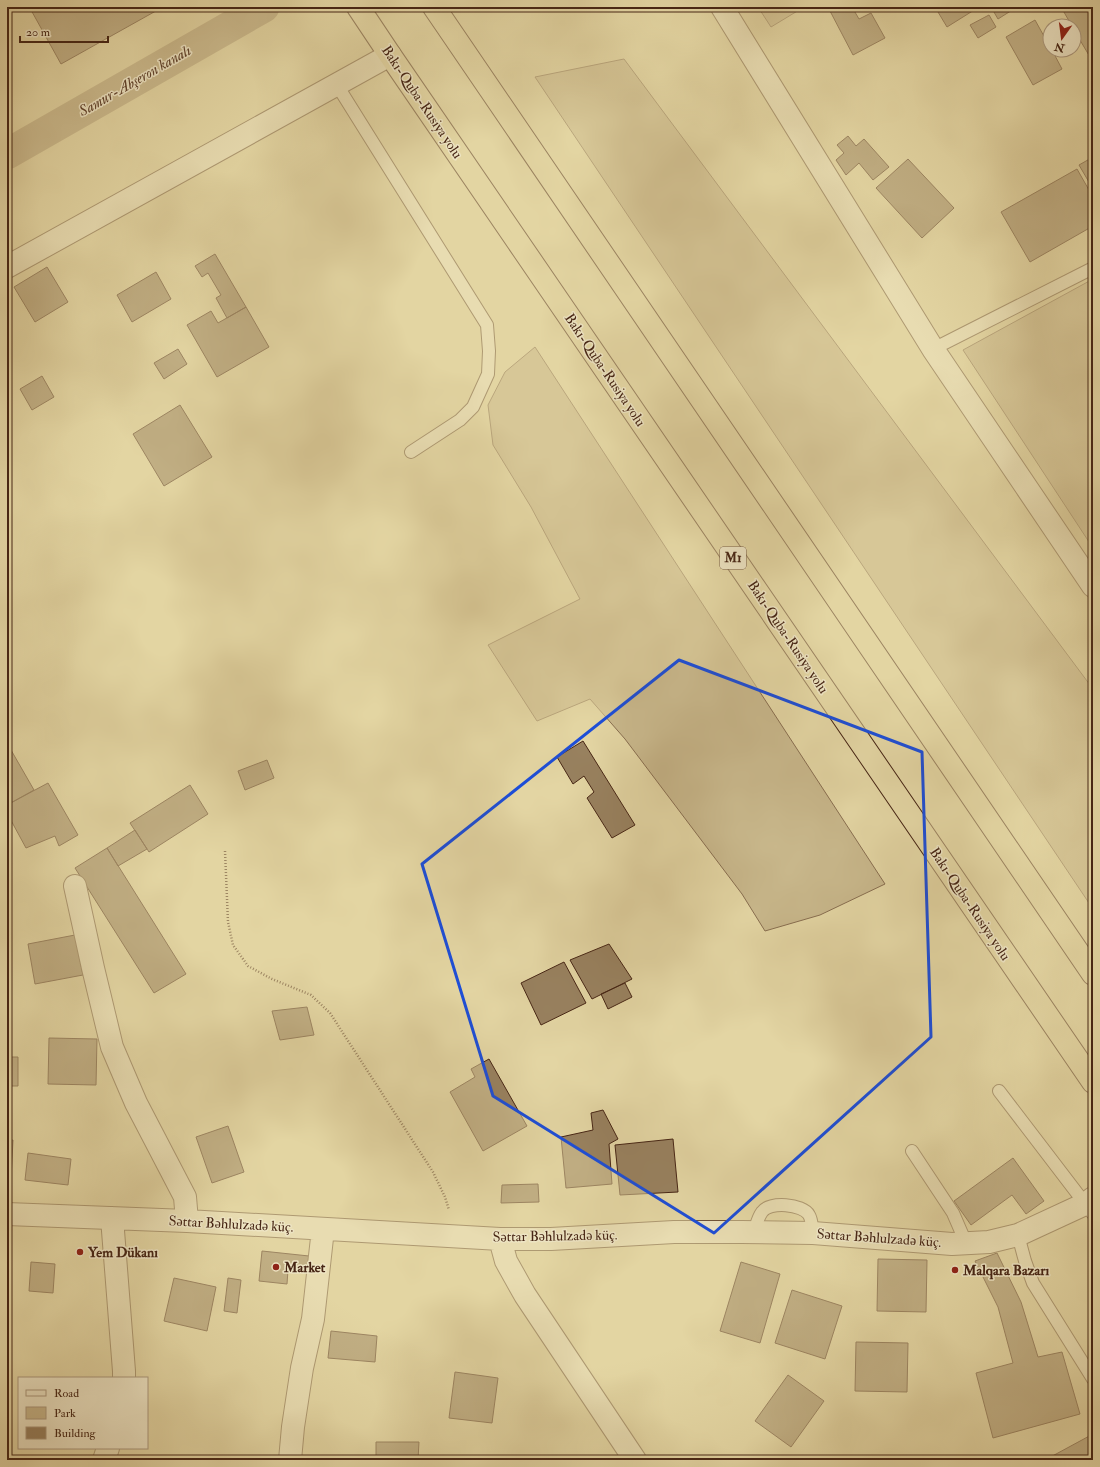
<svg xmlns="http://www.w3.org/2000/svg" width="1100" height="1467" font-family="'IM FELL Double Pica',serif">
  <style>
    .green { fill: #c8b78b; stroke: #886e50 }
    .lines { fill: none; stroke-linecap: round; stroke-linejoin: round }
    .canal { stroke: #ae9a73; stroke-width: 31 }
    .building { fill: #98815f; stroke: #472615 }
    .service-casing { stroke: #6e5238; stroke-width: 14 }
    .minor-casing { stroke: #6e5238; stroke-width: 24 }
    .trunk-casing { stroke: #472615; stroke-width: 24 }
    .path { stroke: #472615; stroke-width: 2.5; stroke-dasharray: 1 2; stroke-linecap: butt }
    .service { stroke: #ede4c3; stroke-width: 12 }
    .minor { stroke: #ede4c3; stroke-width: 22 }
    .trunk { stroke: #e3d5a3; stroke-width: 22 }
    .marked { fill: none; stroke: #1d4ed8; stroke-width: 3; stroke-linejoin: round }
    .poi-dot { fill: #8f2418; stroke: #ede4c3; stroke-width: 1.5 }
    .labels { text-anchor: middle; dominant-baseline: central; stroke-width: 3; stroke-linejoin: round; paint-order: stroke }
    .shield { fill: #ede4c3; stroke: #795f49; stroke-width: 1 }
    .shield-label { font-size: 13px; font-weight: bold; fill: #472615 }
    .street-label { font-size: 14px; fill: #472615; stroke: #ede4c3 }
    .poi-label { font-size: 14px; font-weight: bold; fill: #472615; stroke: #ede4c3; text-anchor: start }
    .water-label { font-size: 15px; font-style: italic; fill: #61432c; stroke: #ede4c3 }
  </style>
  <rect width="100%" height="100%" fill="#e3d5a3"/>
  <filter id="stains"><feTurbulence type="fractalNoise" baseFrequency=".005" numOctaves="4"/><feColorMatrix values="0 0 0 0 .2 0 0 0 0 .09 0 0 0 0 .02 0 0 0 .5 -.17"/></filter>
  <radialGradient id="worn" r=".72"><stop offset=".6" stop-color="#630" stop-opacity="0"/><stop offset="1" stop-color="#630" stop-opacity=".3"/></radialGradient>
  <!-- green -->
  <path class="green" d="M 758,7 L 804,7 L 771,27 Z
    M 624,59 L 1093,689 L 1093,909 L 535,77 Z
    M 1093,279 L 1093,548 L 963,350 Z
    M 535,347 L 885,884 L 820,915 L 765,931 L 742,894 L 625,739 L 590,699 L 537,721 L 488,645 L 580,599 L 531,507 L 493,445 L 488,405 L 505,372 Z"/>
  <g class="lines">
    <!-- canal -->
    <path class="canal" d="M 7,154 L 264,7"/>
  </g>
  <!-- building -->
  <path class="building" d="M 37,7 L 163,7 L 61,64 L 31,10 Z
    M 838,7 L 852,7 L 859,19 L 871,13 L 885,38 L 853,55 L 830,11 Z
    M 935,7 L 979,7 L 947,27 Z
    M 991,7 L 1017,7 L 998,19 Z
    M 1061,7 L 1093,7 L 1093,62 L 1074,30 L 1074,26 L 1072,26 Z
    M 989,15 L 996,27 L 978,38 L 970,25 Z
    M 1035,20 L 1050,47 L 1050,50 L 1052,50 L 1062,69 L 1033,85 L 1006,37 Z
    M 848,136 L 856,146 L 864,139 L 889,167 L 873,180 L 859,163 L 846,175 L 836,160 L 844,153 L 837,145 Z
    M 1093,157 L 1093,189 L 1079,165 Z
    M 908,159 L 954,208 L 922,238 L 876,188 Z
    M 1077,169 L 1093,197 L 1093,226 L 1030,262 L 1001,212 Z
    M 215,254 L 246,307 L 227,318 L 216,298 L 221,295 L 208,273 L 202,277 L 195,266 Z
    M 47,267 L 68,302 L 35,322 L 14,287 Z
    M 156,272 L 171,299 L 132,322 L 117,295 Z
    M 246,307 L 269,347 L 217,377 L 187,325 L 211,311 L 218,323 Z
    M 178,349 L 187,364 L 164,379 L 154,363 Z
    M 42,376 L 54,397 L 32,410 L 20,389 Z
    M 180,405 L 212,457 L 164,486 L 133,434 Z
    M 583,741 L 635,825 L 612,838 L 587,798 L 594,792 L 584,776 L 573,784 L 557,757 Z
    M 7,743 L 34,790 L 7,805 Z
    M 267,760 L 274,778 L 245,790 L 238,771 Z
    M 48,783 L 78,835 L 59,846 L 55,836 L 26,848 L 7,813 L 7,805 Z
    M 190,785 L 208,814 L 149,852 L 130,823 Z
    M 135,830 L 147,849 L 118,866 L 107,848 Z
    M 107,848 L 186,974 L 154,993 L 75,868 Z
    M 75,935 L 83,975 L 35,984 L 28,944 Z
    M 609,944 L 632,979 L 592,999 L 570,960 Z
    M 564,962 L 586,1003 L 541,1025 L 521,983 Z
    M 625,983 L 632,997 L 608,1009 L 601,994 Z
    M 307,1007 L 314,1035 L 280,1040 L 272,1011 Z
    M 49,1038 L 97,1039 L 96,1085 L 48,1084 Z
    M 7,1057 L 18,1057 L 18,1086 L 7,1086 Z
    M 489,1059 L 527,1126 L 483,1151 L 450,1092 L 475,1077 L 471,1069 Z
    M 603,1110 L 618,1139 L 609,1144 L 612,1184 L 566,1188 L 561,1137 L 593,1130 L 591,1113 Z
    M 228,1126 L 244,1172 L 212,1183 L 196,1137 Z
    M 673,1139 L 678,1192 L 620,1195 L 615,1145 Z
    M 7,1140 L 13,1140 L 11,1179 L 7,1179 Z
    M 28,1153 L 71,1159 L 68,1185 L 25,1180 Z
    M 1013,1158 L 1044,1201 L 1026,1214 L 1012,1195 L 971,1225 L 954,1201 Z
    M 538,1184 L 539,1202 L 501,1203 L 502,1185 Z
    M 262,1251 L 309,1256 L 308,1272 L 288,1270 L 287,1284 L 259,1281 Z
    M 997,1253 L 1021,1302 L 1038,1357 L 1062,1352 L 1080,1414 L 993,1438 L 976,1373 L 1013,1363 L 998,1307 L 975,1261 Z
    M 878,1259 L 927,1260 L 926,1312 L 877,1311 Z
    M 31,1262 L 55,1264 L 53,1293 L 29,1291 Z
    M 741,1262 L 780,1274 L 760,1343 L 720,1331 Z
    M 174,1278 L 216,1287 L 207,1331 L 164,1321 Z
    M 228,1278 L 241,1280 L 237,1313 L 224,1311 Z
    M 792,1290 L 842,1306 L 825,1359 L 775,1343 Z
    M 331,1331 L 377,1336 L 375,1362 L 328,1358 Z
    M 856,1342 L 908,1343 L 907,1392 L 855,1391 Z
    M 455,1372 L 498,1378 L 492,1423 L 449,1418 Z
    M 788,1375 L 824,1401 L 791,1447 L 755,1421 Z
    M 1093,1434 L 1093,1460 L 1045,1460 Z
    M 376,1442 L 419,1442 L 418,1460 L 376,1460 Z"/>
  <g class="lines">
    <!-- service casing -->
    <g class="service-casing">
      <path id="service" d="M 337,85 L 487,325 L 489,351 L 488,374 L 473,407 L 460,420 L 411,452
        M 933,349 L 1093,268
        M 999,1091 L 1093,1214
        M 912,1151 L 953,1213 L 966,1243
        M 754,1232 C 756,1226 758,1217 762,1212 C 769,1201 803,1204 809,1215 C 812,1220 812,1228 813,1233
        M 1018,1235 L 1025,1261 L 1033,1283 L 1093,1379"/>
    </g>
    <!-- minor casing -->
    <g class="minor-casing">
      <path id="minor" d="M 722,7 L 933,349 L 1093,586
        M 7,267 L 390,55
        M 75,886 L 93,968 L 112,1047 L 136,1103 L 185,1197 L 187,1221
        M 7,1214 L 187,1221 L 500,1239 L 551,1239 L 674,1232 L 741,1232 L 813,1233 L 952,1244 L 989,1242 L 1018,1235 L 1085,1204 L 1093,1198
        M 112,1218 L 124,1371 L 124,1378
        M 500,1239 L 506,1261 L 525,1295 L 635,1460
        M 104,1460 L 108,1448
        M 290,1460 L 293,1427 L 302,1368 L 313,1319 L 323,1229"/>
    </g>
    <!-- trunk casing -->
    <g class="trunk-casing">
      <path id="trunk" d="M 358,7 L 390,55 L 1093,1082
        M 434,7 L 1093,974"/>
    </g>
    <!-- path -->
    <path class="path" d="M 225,851 L 228,922 L 233,945 L 248,966 L 272,979 L 311,995 L 330,1013 L 433,1172 L 445,1197 L 449,1210"/>
    <!-- service -->
    <use href="#service" class="service"/>
    <!-- minor -->
    <use href="#minor" class="minor"/>
    <!-- trunk -->
    <use href="#trunk" class="trunk"/>
  </g>
  <!-- marked area -->
  <path d="M0 0H1100V1467H0ZM 679,660 L 922,752 L 931,1037 L 714,1233 L 493,1096 L 422,864 Z" fill="#e3d5a3" fill-opacity=".55" fill-rule="evenodd"/>
  <path class="marked" d="M 679,660 L 922,752 L 931,1037 L 714,1233 L 493,1096 L 422,864 Z"/>
  <!-- markers -->
  <g class="poi-dot">
    <circle cx="80" cy="1252" r="4"/>
    <circle cx="276" cy="1267" r="4"/>
    <circle cx="955" cy="1270" r="4"/>
  </g>
  <g class="labels">
    <!-- shield labels -->
    <rect class="shield" x="720" y="547" width="26" height="22" rx="3"/>
    <g class="shield-label">
      <text x="733" y="558">M1</text>
    </g>
    <!-- street labels -->
    <g class="street-label">
      <text transform="translate(422 102) rotate(56)">Bakı-Quba-Rusiya yolu</text>
      <text transform="translate(605 370) rotate(56)">Bakı-Quba-Rusiya yolu</text>
      <text transform="translate(788 637) rotate(56)">Bakı-Quba-Rusiya yolu</text>
      <text transform="translate(970 904) rotate(56)">Bakı-Quba-Rusiya yolu</text>
      <text transform="translate(231 1224) rotate(3)">Səttar Bəhlulzadə küç.</text>
      <text transform="translate(555 1236) rotate(-1)">Səttar Bəhlulzadə küç.</text>
      <text transform="translate(879 1238) rotate(4)">Səttar Bəhlulzadə küç.</text>
    </g>
    <!-- poi labels -->
    <g class="poi-label">
      <text x="88" y="1252">Yem Dükanı</text>
      <text x="284" y="1267">Market</text>
      <text x="963" y="1270">Malqara Bazarı</text>
    </g>
    <!-- water labels -->
    <g class="water-label">
      <text transform="translate(135 81) rotate(-30)">Samur-Abşeron kanalı</text>
    </g>
  </g>
  <!-- margin -->
  <rect width="1100" height="1467" fill="none" stroke="#e3d5a3" stroke-width="24"/>
  <rect x="8" y="8" width="1084" height="1451" fill="none" stroke="#472615" stroke-width="2"/>
  <rect x="12" y="12" width="1076" height="1443" fill="none" stroke="#472615"/>
  <!-- legend -->
  <rect x="18" y="1377" width="130" height="72" fill="#ede4c3" stroke="#ab987d"/>
  <rect x="26" y="1390" width="20" height="6" fill="#ede4c3" stroke="#ab987d"/>
  <text x="54" y="1397" font-size="12" fill="#472615">Road</text>
  <rect x="26" y="1407" width="20" height="12" fill="#c8b78b" stroke="#ab987d"/>
  <text x="54" y="1417" font-size="12" fill="#472615">Park</text>
  <rect x="26" y="1427" width="20" height="12" fill="#98815f" stroke="#ab987d"/>
  <text x="54" y="1437" font-size="12" fill="#472615">Building</text>
  <!-- north arrow -->
  <g transform="translate(1062 38) rotate(194)"><circle r="19" fill="#ede4c3" stroke="#ab987d"/>
  <path d="M0-3L7 15L0 10L-7 15Z" fill="#8f2418"/>
  <text y="-6" font-size="11" font-weight="bold" text-anchor="middle" fill="#472615">N</text>
  </g>
  <!-- scale -->
  <path d="M20 36v6h88v-6" fill="none" stroke="#472615" stroke-width="2"/>
  <text x="26" y="36" font-size="12" fill="#472615" stroke="#ede4c3" stroke-width="3" paint-order="stroke">20 m</text>
  <rect width="100%" height="100%" filter="url(#stains)"/>
  <rect width="100%" height="100%" fill="url(#worn)"/>
</svg>
